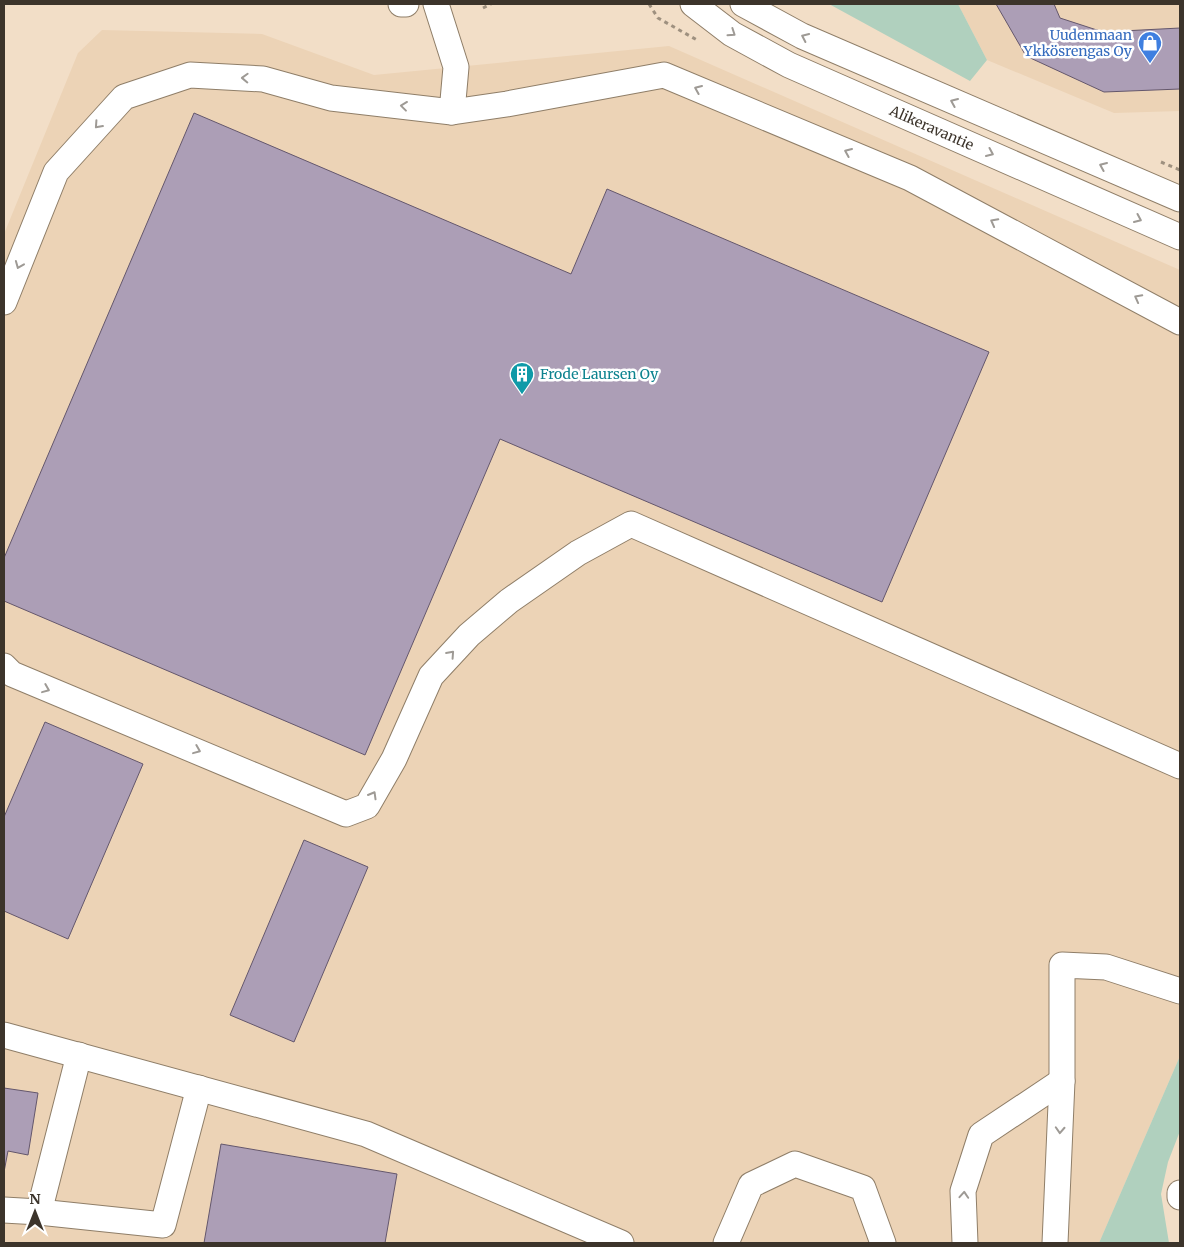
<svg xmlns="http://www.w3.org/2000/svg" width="1184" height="1247" font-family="Merriweather,serif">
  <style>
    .built { fill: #ecd3b6 }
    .green { fill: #b0d0be }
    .building { fill: #ac9eb6; stroke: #64576c }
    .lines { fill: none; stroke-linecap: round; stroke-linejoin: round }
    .minor-casing { stroke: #8f7e68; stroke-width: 27 }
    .path { stroke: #9e907f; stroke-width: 3; stroke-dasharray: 4 4; stroke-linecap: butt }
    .minor { stroke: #fff; stroke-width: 25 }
    .oneway { stroke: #9e9a95 }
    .labels { text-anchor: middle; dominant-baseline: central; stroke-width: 5; stroke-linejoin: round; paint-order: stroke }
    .shop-label { font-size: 14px; fill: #366cbe; stroke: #fff; text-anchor: end }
    .street-label { font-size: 14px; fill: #3c342b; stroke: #fff }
    .culture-label { font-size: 14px; fill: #0d838f; stroke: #fff; text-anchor: start }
  </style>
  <rect width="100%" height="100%" fill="#f2dec7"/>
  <!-- built -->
  <path class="built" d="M 958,4 L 1180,4 L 1180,111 L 1114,113 L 987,60 Z
    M 102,30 L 262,34 L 374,75 L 669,46 L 1180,270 L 1180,1056 L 1099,1243 L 4,1243 L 4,234 L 78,53 Z"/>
  <!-- green -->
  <path class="green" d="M 829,4 L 958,4 L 987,60 L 970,81 Z
    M 1180,1056 L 1180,1131 L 1168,1162 L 1161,1194 L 1169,1243 L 1099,1243 Z"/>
  <!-- building -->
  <path class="building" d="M 996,4 L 1054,4 L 1060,18 L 1103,32 L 1180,28 L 1180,89 L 1104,92 L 1026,56 Z
    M 194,113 L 571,274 L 607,189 L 989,352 L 882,602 L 500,439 L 365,755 L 4,601 L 4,558 Z
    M 45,722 L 143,764 L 68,939 L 4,911 L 4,817 Z
    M 304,840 L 368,867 L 294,1042 L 230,1015 Z
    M 4,1088 L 38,1093 L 28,1155 L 8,1151 L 4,1172 Z
    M 221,1144 L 397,1174 L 385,1243 L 204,1243 Z"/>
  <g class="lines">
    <!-- minor casing -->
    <g class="minor-casing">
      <g id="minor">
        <path d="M 401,4 L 406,4"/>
        <path d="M 436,4 L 456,67 L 452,112"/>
        <path id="s1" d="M 693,4 L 732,34 L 789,65 L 1180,237"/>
        <path d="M 743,4 L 802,36 L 1180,199"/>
        <path d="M 4,302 L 56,172 L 124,97 L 190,75 L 263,79 L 331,98 L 452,112 L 507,104 L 664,75 L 910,178 L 1180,322"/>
        <path d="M 4,666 L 12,674 L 346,814 L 367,806 L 394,759 L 431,676 L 469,635 L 509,601 L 578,553 L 631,524 L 1180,766"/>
        <path d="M 4,1035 L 366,1134 L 621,1243"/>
        <path d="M 1180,1193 L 1180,1197"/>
        <path d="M 4,1210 L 39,1212 L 163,1225 L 199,1088"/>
        <path d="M 39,1212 L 79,1055"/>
        <path d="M 726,1243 L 751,1185 L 795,1164 L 863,1188 L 883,1243"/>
        <path d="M 965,1243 L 963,1191 L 981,1135 L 1062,1081"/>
        <path d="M 1055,1243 L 1062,1081 L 1062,965 L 1106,967 L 1180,991"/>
      </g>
    </g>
    <!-- path -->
    <path class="path" d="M 649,4 L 658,18 L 697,40
      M 483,8 L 491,4
      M 1161,162 L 1180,170"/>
    <!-- minor -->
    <use href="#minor" class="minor"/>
  </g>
  <!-- one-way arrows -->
  <defs><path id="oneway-chevron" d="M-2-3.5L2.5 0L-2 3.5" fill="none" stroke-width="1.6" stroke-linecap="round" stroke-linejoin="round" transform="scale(1.25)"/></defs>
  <g class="oneway">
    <use href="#oneway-chevron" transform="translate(732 33) rotate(34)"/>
    <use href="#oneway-chevron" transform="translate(805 37) rotate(-155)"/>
    <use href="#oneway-chevron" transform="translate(245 78) rotate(-178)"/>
    <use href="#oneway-chevron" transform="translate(698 89) rotate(-157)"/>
    <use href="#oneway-chevron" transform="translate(954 102) rotate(-157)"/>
    <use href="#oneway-chevron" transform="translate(404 106) rotate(-173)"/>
    <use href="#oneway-chevron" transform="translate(98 125) rotate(132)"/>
    <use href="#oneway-chevron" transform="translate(848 152) rotate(-157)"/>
    <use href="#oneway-chevron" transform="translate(990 153) rotate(24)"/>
    <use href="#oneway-chevron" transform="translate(1103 166) rotate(-157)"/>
    <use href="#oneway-chevron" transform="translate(1138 219) rotate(24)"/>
    <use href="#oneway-chevron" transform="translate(994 222) rotate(-152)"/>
    <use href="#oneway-chevron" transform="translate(19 265) rotate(112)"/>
    <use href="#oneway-chevron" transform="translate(1138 298) rotate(-152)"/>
    <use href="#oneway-chevron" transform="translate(451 654) rotate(-48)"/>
    <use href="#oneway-chevron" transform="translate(46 689) rotate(22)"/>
    <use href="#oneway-chevron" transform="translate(197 750) rotate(22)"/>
    <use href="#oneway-chevron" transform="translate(373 795) rotate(-60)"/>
    <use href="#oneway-chevron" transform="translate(1060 1130) rotate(93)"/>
    <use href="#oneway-chevron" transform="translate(964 1195) rotate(-86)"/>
  </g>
  <!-- icons -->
  <defs>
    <g id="shop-pin" transform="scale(1.25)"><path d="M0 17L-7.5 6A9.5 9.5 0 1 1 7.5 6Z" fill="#3f7fe0" stroke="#fff"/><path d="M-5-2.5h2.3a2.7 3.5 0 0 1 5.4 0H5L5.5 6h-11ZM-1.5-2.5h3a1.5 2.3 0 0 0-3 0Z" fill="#fff"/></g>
    <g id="building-pin" transform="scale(1.25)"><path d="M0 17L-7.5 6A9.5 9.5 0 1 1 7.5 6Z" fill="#0f9aa8" stroke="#fff"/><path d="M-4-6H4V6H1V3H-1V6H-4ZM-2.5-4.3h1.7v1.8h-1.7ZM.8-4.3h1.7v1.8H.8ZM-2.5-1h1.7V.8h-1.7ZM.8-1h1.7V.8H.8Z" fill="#fff"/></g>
  </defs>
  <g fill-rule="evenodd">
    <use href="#shop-pin" x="1150" y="43"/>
    <use href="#building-pin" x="522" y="374"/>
  </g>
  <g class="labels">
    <!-- shop labels -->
    <g class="shop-label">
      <text x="1132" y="35">Uudenmaan<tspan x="1132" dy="16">Ykkösrengas Oy</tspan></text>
    </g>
    <!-- street labels -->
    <g class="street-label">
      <text stroke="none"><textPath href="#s1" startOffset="270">Alikeravantie</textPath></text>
    </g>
    <!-- culture labels -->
    <g class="culture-label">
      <text x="540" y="374">Frode Laursen Oy</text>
    </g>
  </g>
  <!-- border -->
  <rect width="1184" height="1247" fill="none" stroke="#3c342b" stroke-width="10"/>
  <!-- north arrow -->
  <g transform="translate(35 1212)" stroke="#ffffff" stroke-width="4" paint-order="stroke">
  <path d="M0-4L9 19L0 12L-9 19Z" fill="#3c342b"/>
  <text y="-8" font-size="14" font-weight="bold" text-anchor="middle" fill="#3c342b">N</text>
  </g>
</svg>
